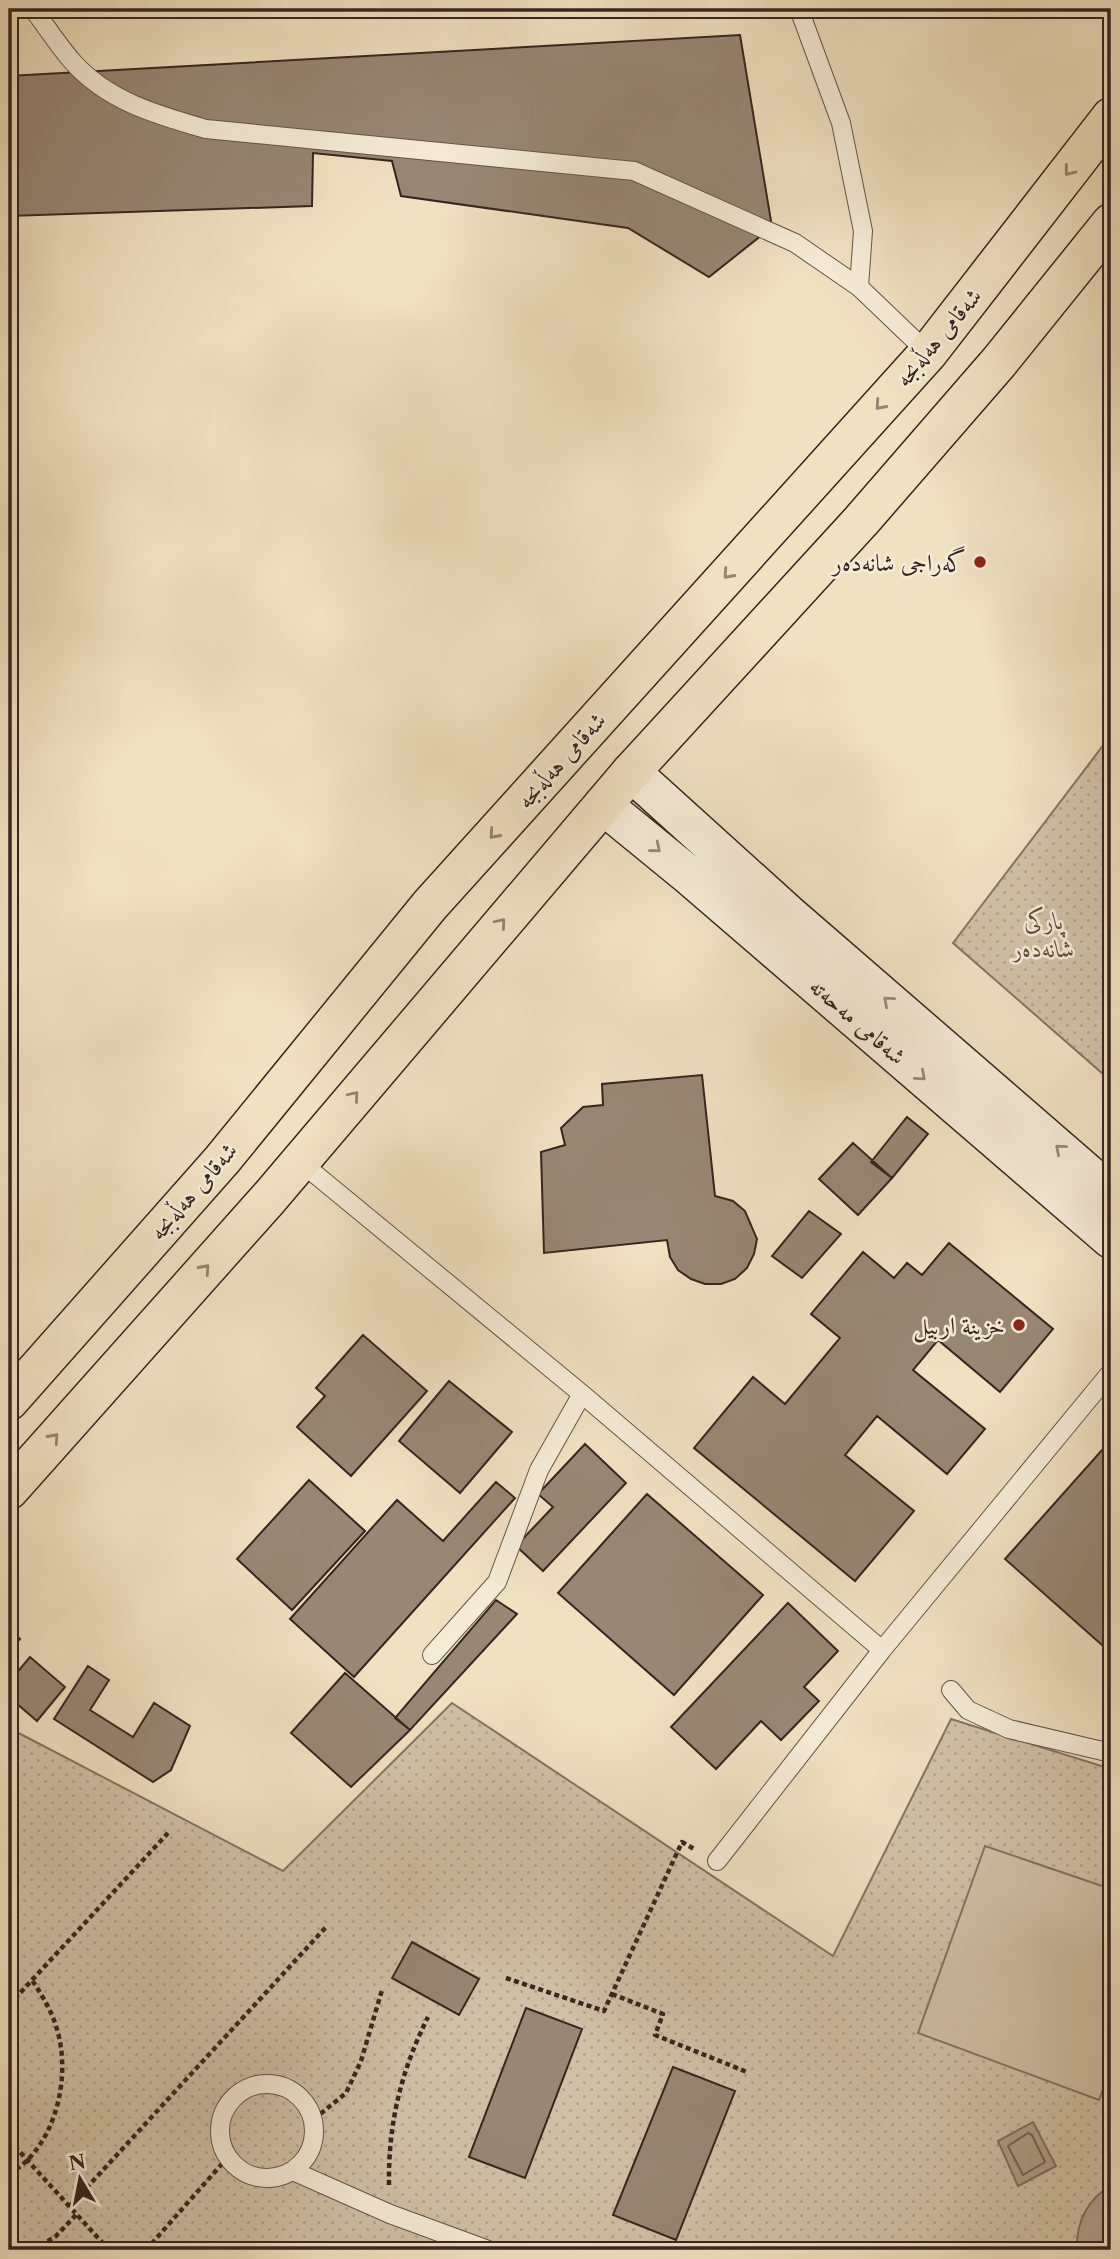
<svg xmlns="http://www.w3.org/2000/svg" width="1120" height="2259" font-family="'Libre Caslon Text',Amiri,serif">
  <style>
    .park { fill: url(#park-dots); stroke: #837463; stroke-width: 2 }
    .pitch { fill: #d0c1a6; stroke: #837463; stroke-width: 2 }
    .water { fill: #b1a18a; stroke: #807060; stroke-width: 2 }
    .lines { fill: none; stroke-linecap: round; stroke-linejoin: round }
    .shore { stroke: #746455; stroke-width: 2 }
    .building { fill: #978774; stroke: #362620; stroke-width: 2 }
    .service-casing { stroke: #645548; stroke-width: 20 }
    .secondary-casing { stroke: #362620; stroke-width: 41 }
    .primary-casing { stroke: #362620; stroke-width: 41 }
    .path { stroke: #362620; stroke-width: 4.5; stroke-dasharray: 5 3.5; stroke-linecap: butt }
    .service { stroke: #f5ecd7; stroke-width: 18 }
    .secondary { stroke: #f5ecd7; stroke-width: 38 }
    .primary { stroke: #f0e1c1; stroke-width: 38 }
    .oneway { stroke: #938470 }
    .oneway2 { stroke: #96897c }
    .poi-dot { fill: #8f2418; stroke: #f5ecd7; stroke-width: 2.5 }
    .labels { text-anchor: middle; dominant-baseline: central; stroke-width: 5; stroke-linejoin: round; paint-order: stroke }
    .street-label { font-size: 24px; fill: #362620; stroke: #f5ecd7 }
    .poi-label { font-size: 24px; fill: #362620; stroke: #f5ecd7; text-anchor: end }
    .park-label { font-size: 24px; font-style: italic; fill: #5c4d42; stroke: #f5ecd7 }
  </style>
  <defs>
    <pattern id="park-dots" width="8" height="8" patternUnits="userSpaceOnUse" patternTransform="scale(1.75)"><rect width="8" height="8" fill="#d0c1a6"/><path d="M2 2h.1M6 6h.1" fill="none" stroke="#b3a68f" stroke-width="1.8" stroke-linecap="round"/></pattern>
  </defs>
  <rect width="100%" height="100%" fill="#f0e1c1"/>
  <filter id="stains"><feTurbulence type="fractalNoise" baseFrequency=".00286" numOctaves="4"/><feColorMatrix values="0 0 0 0 .2 0 0 0 0 .09 0 0 0 0 .02 0 0 0 .5 -.17"/></filter>
  <radialGradient id="worn" r=".72"><stop offset=".6" stop-color="#630" stop-opacity="0"/><stop offset="1" stop-color="#630" stop-opacity=".3"/></radialGradient>
  <!-- park -->
  <path class="park" d="M 1111,735 L 1111,1081 L 953,943 Z
    M 452,1703 L 833,1956 L 951,1719 L 1111,1769 L 1111,2250 L 9,2250 L 9,1728 L 283,1871 Z"/>
  <!-- pitch -->
  <path class="pitch" d="M 985,1846 L 1111,1889 L 1111,2067 L 1099,2100 L 918,2033 Z"/>
  <!-- water -->
  <path class="water" d="M 1033,2122 L 1056,2166 L 1018,2186 L 998,2141 Z
    M 1111,2185 L 1111,2250 L 1077,2250 C 1076,2223 1087,2200 1111,2185 Z"/>
  <g class="lines">
    <!-- shore -->
    <path class="shore" d="M 1028,2133 L 1032,2135 L 1045,2162 L 1023,2175 L 1008,2146 Z"/>
  </g>
  <!-- building -->
  <path class="building" d="M 740,35 L 772,227 L 709,277 L 628,228 L 401,196 L 392,161 L 313,153 L 312,206 L 9,216 L 9,76 Z
    M 702,1075 L 715,1196 L 733,1201 L 745,1211 L 757,1239 L 754,1254 L 747,1268 L 735,1279 L 721,1284 L 705,1284 L 691,1279 L 678,1270 L 670,1257 L 667,1240 L 544,1253 L 541,1152 L 565,1145 L 561,1128 L 583,1107 L 603,1105 L 602,1084 Z
    M 907,1117 L 928,1134 L 892,1178 L 871,1162 Z
    M 853,1143 L 892,1178 L 858,1215 L 819,1179 Z
    M 809,1211 L 841,1234 L 802,1278 L 772,1256 Z
    M 949,1243 L 1053,1329 L 1000,1392 L 938,1340 L 913,1370 L 985,1429 L 947,1474 L 877,1416 L 845,1455 L 914,1511 L 855,1581 L 694,1448 L 753,1377 L 785,1404 L 840,1338 L 811,1314 L 863,1252 L 894,1278 L 907,1263 L 922,1275 Z
    M 363,1335 L 427,1391 L 351,1476 L 297,1427 L 325,1396 L 316,1388 Z
    M 449,1381 L 512,1432 L 460,1493 L 399,1441 Z
    M 1111,1440 L 1111,1653 L 1005,1559 Z
    M 585,1444 L 626,1483 L 543,1571 L 516,1546 L 553,1507 L 538,1494 Z
    M 309,1480 L 365,1531 L 292,1610 L 237,1559 Z
    M 496,1482 L 515,1498 L 354,1677 L 290,1619 L 397,1500 L 443,1541 Z
    M 647,1494 L 763,1595 L 674,1695 L 558,1593 Z
    M 496,1600 L 517,1614 L 410,1730 L 395,1718 Z
    M 788,1603 L 838,1651 L 804,1687 L 819,1701 L 781,1740 L 761,1721 L 716,1769 L 671,1727 Z
    M 9,1628 L 20,1639 L 9,1651 Z
    M 30,1657 L 65,1687 L 37,1721 L 9,1697 L 9,1682 Z
    M 88,1666 L 109,1680 L 90,1710 L 133,1737 L 154,1703 L 190,1726 L 171,1770 L 153,1782 L 54,1719 Z
    M 345,1673 L 410,1730 L 351,1787 L 291,1733 Z
    M 412,1942 L 479,1979 L 459,2015 L 392,1978 Z
    M 526,2008 L 582,2029 L 525,2178 L 469,2157 Z
    M 673,2067 L 735,2091 L 676,2240 L 613,2215 Z"/>
  <g class="lines">
    <!-- service casing -->
    <g class="service-casing">
      <path id="service" d="M 33,9 C 46,26 58,45 72,61 C 107,101 157,115 206,129 L 634,171 L 795,243 L 859,287 L 928,353
        M 799,9 L 841,123 L 863,231 L 859,287
        M 298,1160 L 582,1394 L 882,1650
        M 432,1655 L 497,1582 L 539,1470 L 582,1394
        M 951,1690 L 968,1710 L 1009,1729 L 1111,1753
        M 717,1861 L 882,1650 L 1111,1372
        M220 2131a47 47 0 1 1 94 0a47 47 0 1 1-94 0Z
        M 293,2171 L 390,2214 L 488,2250"/>
    </g>
    <!-- secondary casing -->
    <g class="secondary-casing">
      <path id="secondary" d="M 631,772 L 788,914 L 1111,1194
        M 603,805 L 691,877 L 1111,1239"/>
    </g>
    <!-- primary casing -->
    <g class="primary-casing">
      <path id="primary" d="M 9,1401 L 222,1160 L 430,905 L 928,353 L 1111,117
        M 9,1490 L 270,1197 L 631,772 L 861,521 L 999,362 L 1111,223"/>
    </g>
    <!-- path -->
    <path class="path" d="M 506,1978 L 604,2011 L 682,1842 L 696,1850
      M 612,1994 L 663,2014 L 655,2035 L 747,2072
      M 9,2005 L 168,1833
      M 314,2119 L 346,2093 L 361,2061 L 382,1990
      M 9,2140 L 109,2250
      M 9,2174 C 54,2149 71,2081 58,2033 C 53,2013 43,1997 32,1980
      M 389,2185 C 388,2124 401,2071 428,2017
      M 69,2207 L 327,1926
      M 33,2250 L 56,2236 L 76,2215
      M 146,2250 L 228,2157"/>
    <!-- service -->
    <use href="#service" class="service"/>
    <!-- secondary -->
    <use href="#secondary" class="secondary"/>
    <!-- primary -->
    <use href="#primary" class="primary"/>
  </g>
  <!-- one-way arrows -->
  <defs><path id="oneway-chevron" d="M-2-3.5L2.5 0L-2 3.5" fill="none" stroke-width="1.6" stroke-linecap="round" stroke-linejoin="round" transform="scale(1.75)"/></defs>
  <g class="oneway">
    <use href="#oneway-chevron" transform="translate(1069 171) rotate(128)"/>
    <use href="#oneway-chevron" transform="translate(880 405) rotate(132)"/>
    <use href="#oneway-chevron" transform="translate(728 574) rotate(132)"/>
    <use href="#oneway-chevron" transform="translate(494 834) rotate(132)"/>
    <use href="#oneway-chevron" transform="translate(501 923) rotate(-50)"/>
    <use href="#oneway-chevron" transform="translate(354 1096) rotate(-50)"/>
    <use href="#oneway-chevron" transform="translate(205 1269) rotate(-48)"/>
    <use href="#oneway-chevron" transform="translate(54 1438) rotate(-48)"/>
  </g>
  <g class="oneway2">
    <use href="#oneway-chevron" transform="translate(656 848) rotate(39)"/>
    <use href="#oneway-chevron" transform="translate(888 1001) rotate(-139)"/>
    <use href="#oneway-chevron" transform="translate(921 1076) rotate(41)"/>
    <use href="#oneway-chevron" transform="translate(1060 1149) rotate(-139)"/>
  </g>
  <!-- markers -->
  <g class="poi-dot">
    <circle cx="980" cy="562" r="7"/>
    <circle cx="1019" cy="1325" r="7"/>
  </g>
  <g class="labels">
    <!-- street labels -->
    <g class="street-label">
      <text transform="translate(938 337) rotate(-50)">شەقامی هەڵەبجە</text>
      <text transform="translate(561 760) rotate(-48)">شەقامی هەڵەبجە</text>
      <text transform="translate(858 1021) rotate(41)">شەقامی مەحەتە</text>
      <text transform="translate(193 1191) rotate(-49)">شەقامی هەڵەبجە</text>
    </g>
    <!-- poi labels -->
    <g class="poi-label">
      <text x="966" y="562">گەراجی شانەدەر</text>
      <text x="1005" y="1325">خزينة اربيل</text>
    </g>
    <!-- park labels -->
    <g class="park-label">
      <text x="1044" y="920">پارکی<tspan x="1044" dy="28">شانەدەر</tspan></text>
    </g>
  </g>
  <!-- margin -->
  <rect width="1120" height="2259" fill="none" stroke="#f0e1c1" stroke-width="35"/>
  <rect x="10" y="10" width="1099" height="2238" fill="none" stroke="#362620" stroke-width="3.5"/>
  <rect x="18" y="18" width="1085" height="2224" fill="none" stroke="#362620" stroke-width="2"/>
  <!-- north arrow -->
  <g transform="translate(80 2179) rotate(350)" stroke="#f5ecd7" stroke-width="5" paint-order="stroke">
  <path d="M0-5L12 26L0 18L-12 26Z" fill="#362620"/>
  <text y="-10" font-size="19" font-weight="bold" text-anchor="middle" fill="#362620">N</text>
  </g>
  <rect width="100%" height="100%" filter="url(#stains)"/>
  <rect width="100%" height="100%" fill="url(#worn)"/>
</svg>
